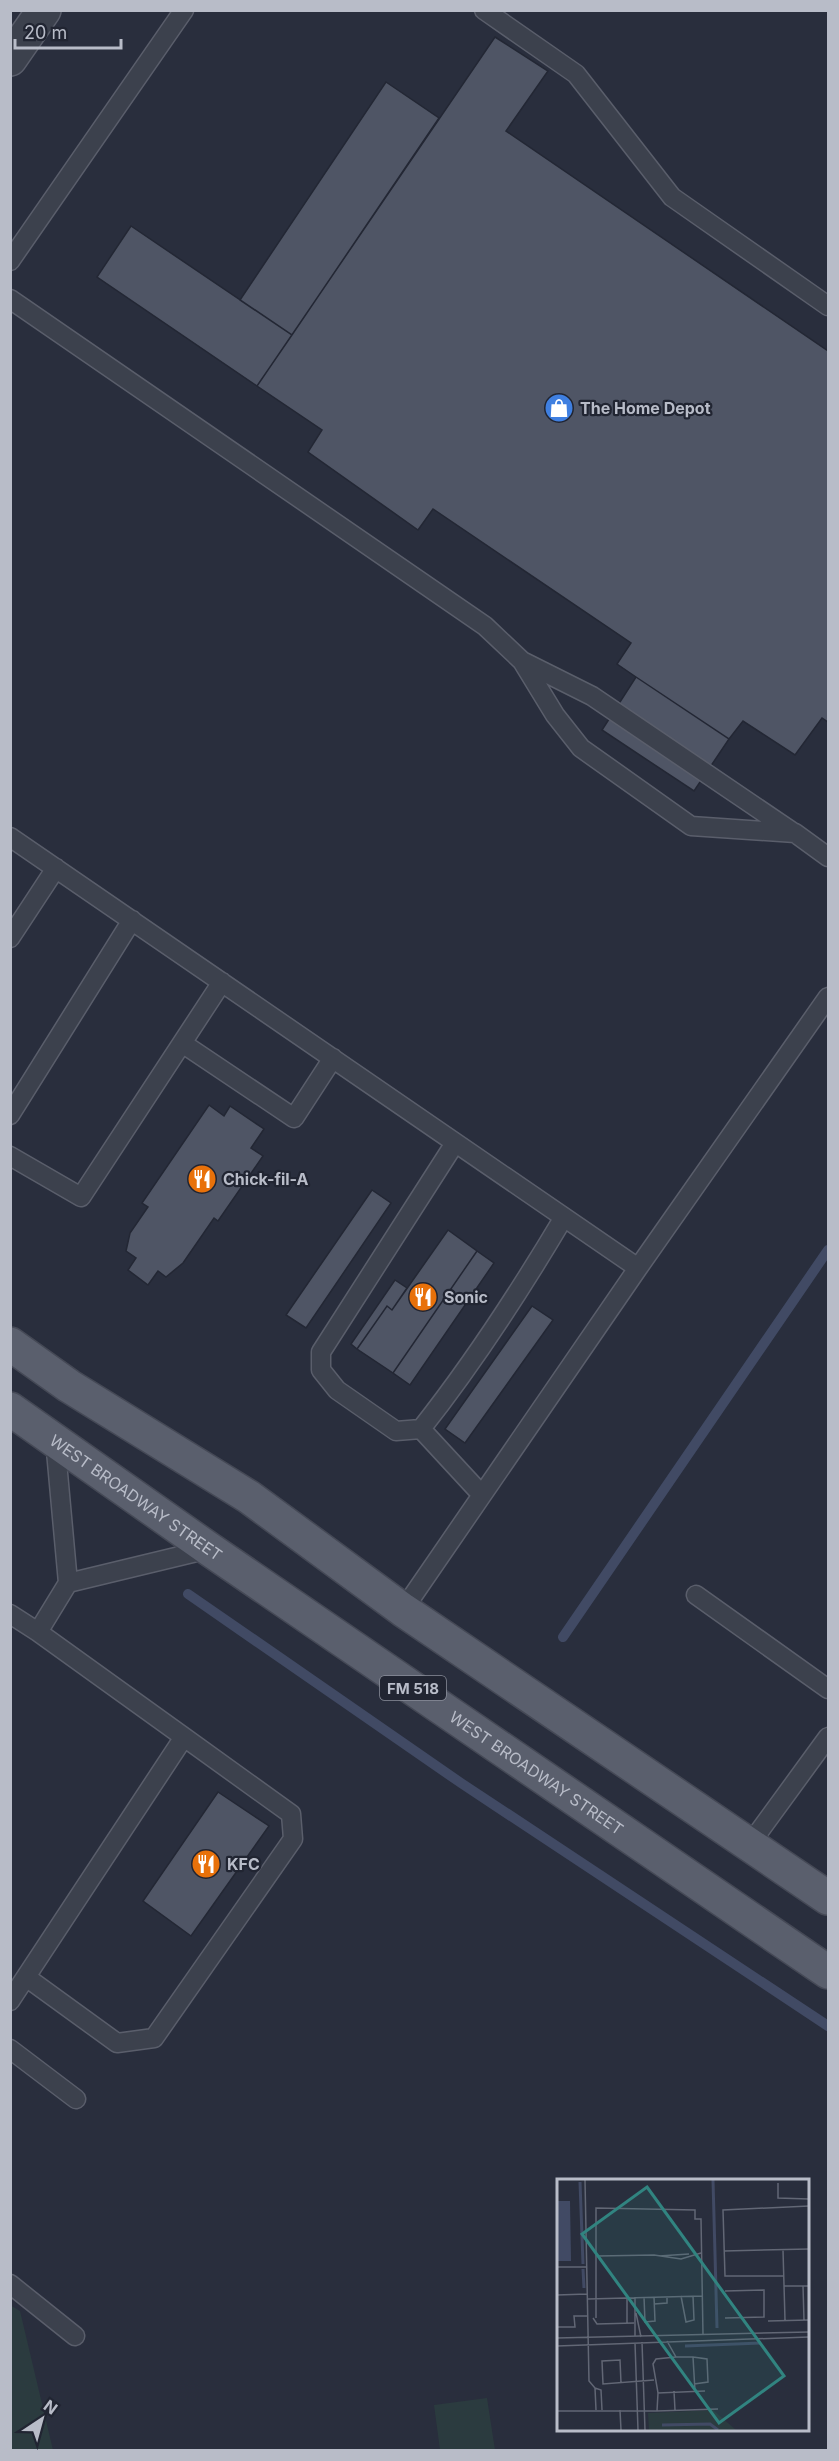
<svg xmlns="http://www.w3.org/2000/svg" width="839" height="2461" font-family="Inter,sans-serif">
  <style>
    .green { fill: #2b3b3f }
    .lines { fill: none; stroke-linecap: round; stroke-linejoin: round }
    .stream { stroke: #414a64; stroke-width: 10 }
    .building { fill: #4f5565; stroke: #232734; stroke-width: 1.5 }
    .lane-casing { stroke: #5a5e6b; stroke-width: 21 }
    .street-casing { stroke: #5a5e6b; stroke-width: 36 }
    .primary-casing { stroke: #454956; stroke-width: 36 }
    .lane { stroke: #3c414d; stroke-width: 18 }
    .street { stroke: #3c414d; stroke-width: 33 }
    .primary { stroke: #5a5f6d; stroke-width: 33 }
    .labels { text-anchor: middle; dominant-baseline: central; stroke-width: 4.5; stroke-linejoin: round; paint-order: stroke }
    .shield { fill: #212532; stroke: #8b8f9b; stroke-width: 1.5 }
    .shield-label { font-size: 15px; font-weight: bold; fill: #b8bcc8 }
    .poi-label { font-size: 16px; font-weight: bold; fill: #b8bcc8; stroke: #212532; text-anchor: start }
    .street-label { font-size: 16px; fill: #b8bcc8; stroke: #212532 }
    .inset-river { fill: none; stroke: #414a64; stroke-width: 3 }
    .inset-road { fill: none; stroke: #626775; stroke-width: 1.5 }
    .view { fill: #318480; fill-opacity: 0.15; stroke: #318480; stroke-width: 3 }
    .inset-edge { fill: none; stroke: #b8bcc8; stroke-width: 3 }
  </style>
  <rect width="100%" height="100%" fill="#292e3d"/>
  <!-- green -->
  <path class="green" d="M 10,2305 L 20,2311 L 53,2450 L 11,2450 Z
    M 487,2398 L 495,2450 L 440,2450 L 434,2405 Z"/>
  <g class="lines">
    <!-- stream -->
    <path class="stream" d="M 188,1594 L 461,1783 L 828,2026
      M 563,1637 L 828,1250"/>
  </g>
  <!-- building -->
  <path class="building" d="M 495,37 L 548,71 L 506,131 L 828,351 L 828,722 L 822,718 L 795,755 L 743,721 L 729,739 L 636,677 L 617,664 L 631,643 L 433,509 L 418,530 L 308,452 L 322,430 L 257,386 Z
    M 386,82 L 439,118 L 292,335 L 240,300 Z
    M 131,226 L 292,335 L 257,386 L 97,277 Z
    M 636,677 L 729,739 L 694,791 L 602,730 Z
    M 209,1105 L 224,1116 L 230,1106 L 264,1129 L 251,1148 L 263,1156 L 218,1221 L 214,1218 L 183,1263 L 166,1277 L 158,1271 L 148,1285 L 128,1270 L 136,1258 L 126,1251 L 130,1233 L 148,1207 L 142,1203 Z
    M 372,1190 L 391,1203 L 306,1328 L 286,1315 Z
    M 448,1230 L 477,1251 L 393,1373 L 357,1349 L 387,1306 L 392,1310 Z
    M 477,1251 L 494,1263 L 410,1385 L 393,1373 Z
    M 395,1280 L 407,1288 L 392,1310 L 387,1306 L 357,1349 L 351,1344 Z
    M 532,1306 L 553,1320 L 465,1443 L 445,1429 Z
    M 218,1792 L 269,1826 L 191,1936 L 143,1901 Z"/>
  <g class="lines">
    <!-- lane casing -->
    <g class="lane-casing">
      <path id="lane" d="M 484,10 L 576,74 L 672,197 L 828,306
        M 10,261 L 184,10
        M 10,299 L 485,626 L 522,661 L 555,715 L 581,748 L 691,826 L 795,833 L 828,857
        M 522,661 L 592,696 L 794,833
        M 10,837 L 638,1268
        M 10,938 L 56,868
        M 182,1043 L 294,1118 L 333,1058
        M 10,1115 L 132,920
        M 455,1143 L 321,1352 L 321,1370 L 337,1390 L 396,1431 L 421,1429 C 474,1362 520,1291 564,1217
        M 10,1156 L 81,1197 L 222,982
        M 421,1429 L 482,1495
        M 68,1583 L 209,1549
        M 696,1595 L 828,1689
        M 403,1610 L 638,1268 L 828,997
        M 10,1614 L 38,1632
        M 750,1844 L 828,1737
        M 26,1977 L 117,2043 L 154,2038 L 293,1839 L 291,1814 L 184,1737
        M 10,2001 L 184,1737 L 38,1632 L 68,1583 L 55,1440
        M 10,2049 L 76,2099
        M 10,2284 L 75,2336"/>
    </g>
    <!-- street casing -->
    <g class="street-casing">
      <path id="street" d="M 10,59 L 44,10"/>
    </g>
    <!-- primary casing -->
    <g class="primary-casing">
      <g id="primary">
        <path d="M 10,1344 L 69,1386 L 249,1497 L 403,1610 L 828,1898"/>
        <path id="s1" d="M 10,1409 L 209,1549 L 828,1972"/>
      </g>
    </g>
    <!-- lane -->
    <use href="#lane" class="lane"/>
    <!-- street -->
    <use href="#street" class="street"/>
    <!-- primary -->
    <use href="#primary" class="primary"/>
  </g>
  <!-- icons -->
  <defs>
    <g id="shop-disc" transform="scale(1.5)"><circle r="9.5" fill="#3f7fe0" stroke="#212532"/><path d="M-5-2.5h2.3a2.7 3.5 0 0 1 5.4 0H5L5.5 6h-11ZM-1.5-2.5h3a1.5 2.3 0 0 0-3 0Z" fill="#fff"/></g>
    <g id="restaurant-disc" transform="scale(1.5)"><circle r="9.5" fill="#e8710a" stroke="#212532"/><path d="M-5-6h1v4h1v-4h1v4h1v-4h1v5L-1.5 .5V6h-2V.5L-5-1ZM5-6V6H3V1.5H1.5Q1.5-4 5-6Z" fill="#fff"/></g>
  </defs>
  <g fill-rule="evenodd">
    <use href="#shop-disc" x="559" y="408"/>
    <use href="#restaurant-disc" x="202" y="1179"/>
    <use href="#restaurant-disc" x="423" y="1297"/>
    <use href="#restaurant-disc" x="206" y="1864"/>
  </g>
  <g class="labels">
    <!-- shield labels -->
    <rect class="shield" x="380" y="1676" width="66" height="24" rx="4.5"/>
    <g class="shield-label">
      <text x="413" y="1688">FM 518</text>
    </g>
    <!-- poi labels -->
    <g class="poi-label">
      <text x="580" y="408">The Home Depot</text>
      <text x="223" y="1179">Chick-fil-A</text>
      <text x="444" y="1297">Sonic</text>
      <text x="227" y="1864">KFC</text>
    </g>
    <!-- street labels -->
    <g class="street-label">
      <text stroke="none"><textPath href="#s1" startOffset="154">WEST BROADWAY STREET</textPath></text>
      <text stroke="none"><textPath href="#s1" startOffset="640">WEST BROADWAY STREET</textPath></text>
    </g>
  </g>
  <!-- overview -->
  <g transform="translate(557 2179)">
    <rect width="252" height="252" fill="#292e3d"/>
    <path d="M 156,231 L 179,251 L 92,251 L 91,234 Z" fill="#2b3b3f"/>
    <path d="M 0,22 L 13,22 L 14,82 L 0,82 Z" fill="#414a64"/>
    <path class="inset-river" d="M 156,1 L 160,149M 23,3 L 26,85M 26,90 L 27,109M 128,167 L 204,164M 105,246 L 153,245 L 161,251"/>
    <path class="inset-road" d="M 28,1 L 32,202 L 38,209 L 39,231M 221,4 L 221,19 L 252,20M 226,71 L 228,141M 167,72 L 252,70M 41,77 L 97,76 L 124,80 L 144,74M 102,77 L 132,75M 0,88 L 30,88M 227,97 L 168,97 L 166,31 L 252,27M 227,107 L 252,107M 246,107 L 247,141M 0,116 L 30,115M 124,117 L 129,143 L 137,141 L 136,117M 78,118 L 78,158M 87,118 L 88,143 L 98,142 L 97,118M 70,119 L 70,144M 31,120 L 145,117M 97,125 L 110,124 L 110,118M 79,134 L 84,158M 36,139 L 40,145 L 77,144M 39,139 L 39,29 L 138,31 L 138,40 L 144,40 L 146,156M 168,139 L 207,138 L 207,111 L 168,112M 211,142 L 252,141M 0,148 L 18,148 L 17,137 L 31,137M 0,159 L 252,153M 110,162 L 119,178 L 136,178 L 138,212M 85,163 L 88,251M 78,164 L 81,251M 0,167 L 252,158M 119,178 L 99,180 L 96,185 L 101,214 L 148,212M 136,178 L 150,180 L 151,203 L 137,205M 64,204 L 63,181 L 45,182 L 46,205 L 97,201M 38,209 L 44,211 L 45,231M 117,212 L 118,231M 101,214 L 100,232 L 161,230M 63,231 L 64,251M 0,232 L 100,232"/>
    <path class="view" d="M 90,8 L 227,197 L 162,244 L 25,55 Z"/>
    <rect width="252" height="252" class="inset-edge"/>
  </g>
  <!-- border -->
  <rect width="839" height="2461" fill="none" stroke="#b8bcc8" stroke-width="24"/>
  <!-- north arrow -->
  <g transform="translate(42 2419) rotate(36)" stroke="#212532" stroke-width="4.5" paint-order="stroke">
  <path d="M0-4.5L10 22L0 15L-10 22Z" fill="#b8bcc8"/>
  <text y="-9" font-size="16" font-weight="bold" text-anchor="middle" fill="#b8bcc8">N</text>
  </g>
  <!-- scale -->
  <path d="M15 39v9h106v-9" fill="none" stroke="#b8bcc8" stroke-width="3"/>
  <text x="24" y="39" font-size="18" fill="#b8bcc8" stroke="#212532" stroke-width="4.5" paint-order="stroke">20 m</text>
</svg>
